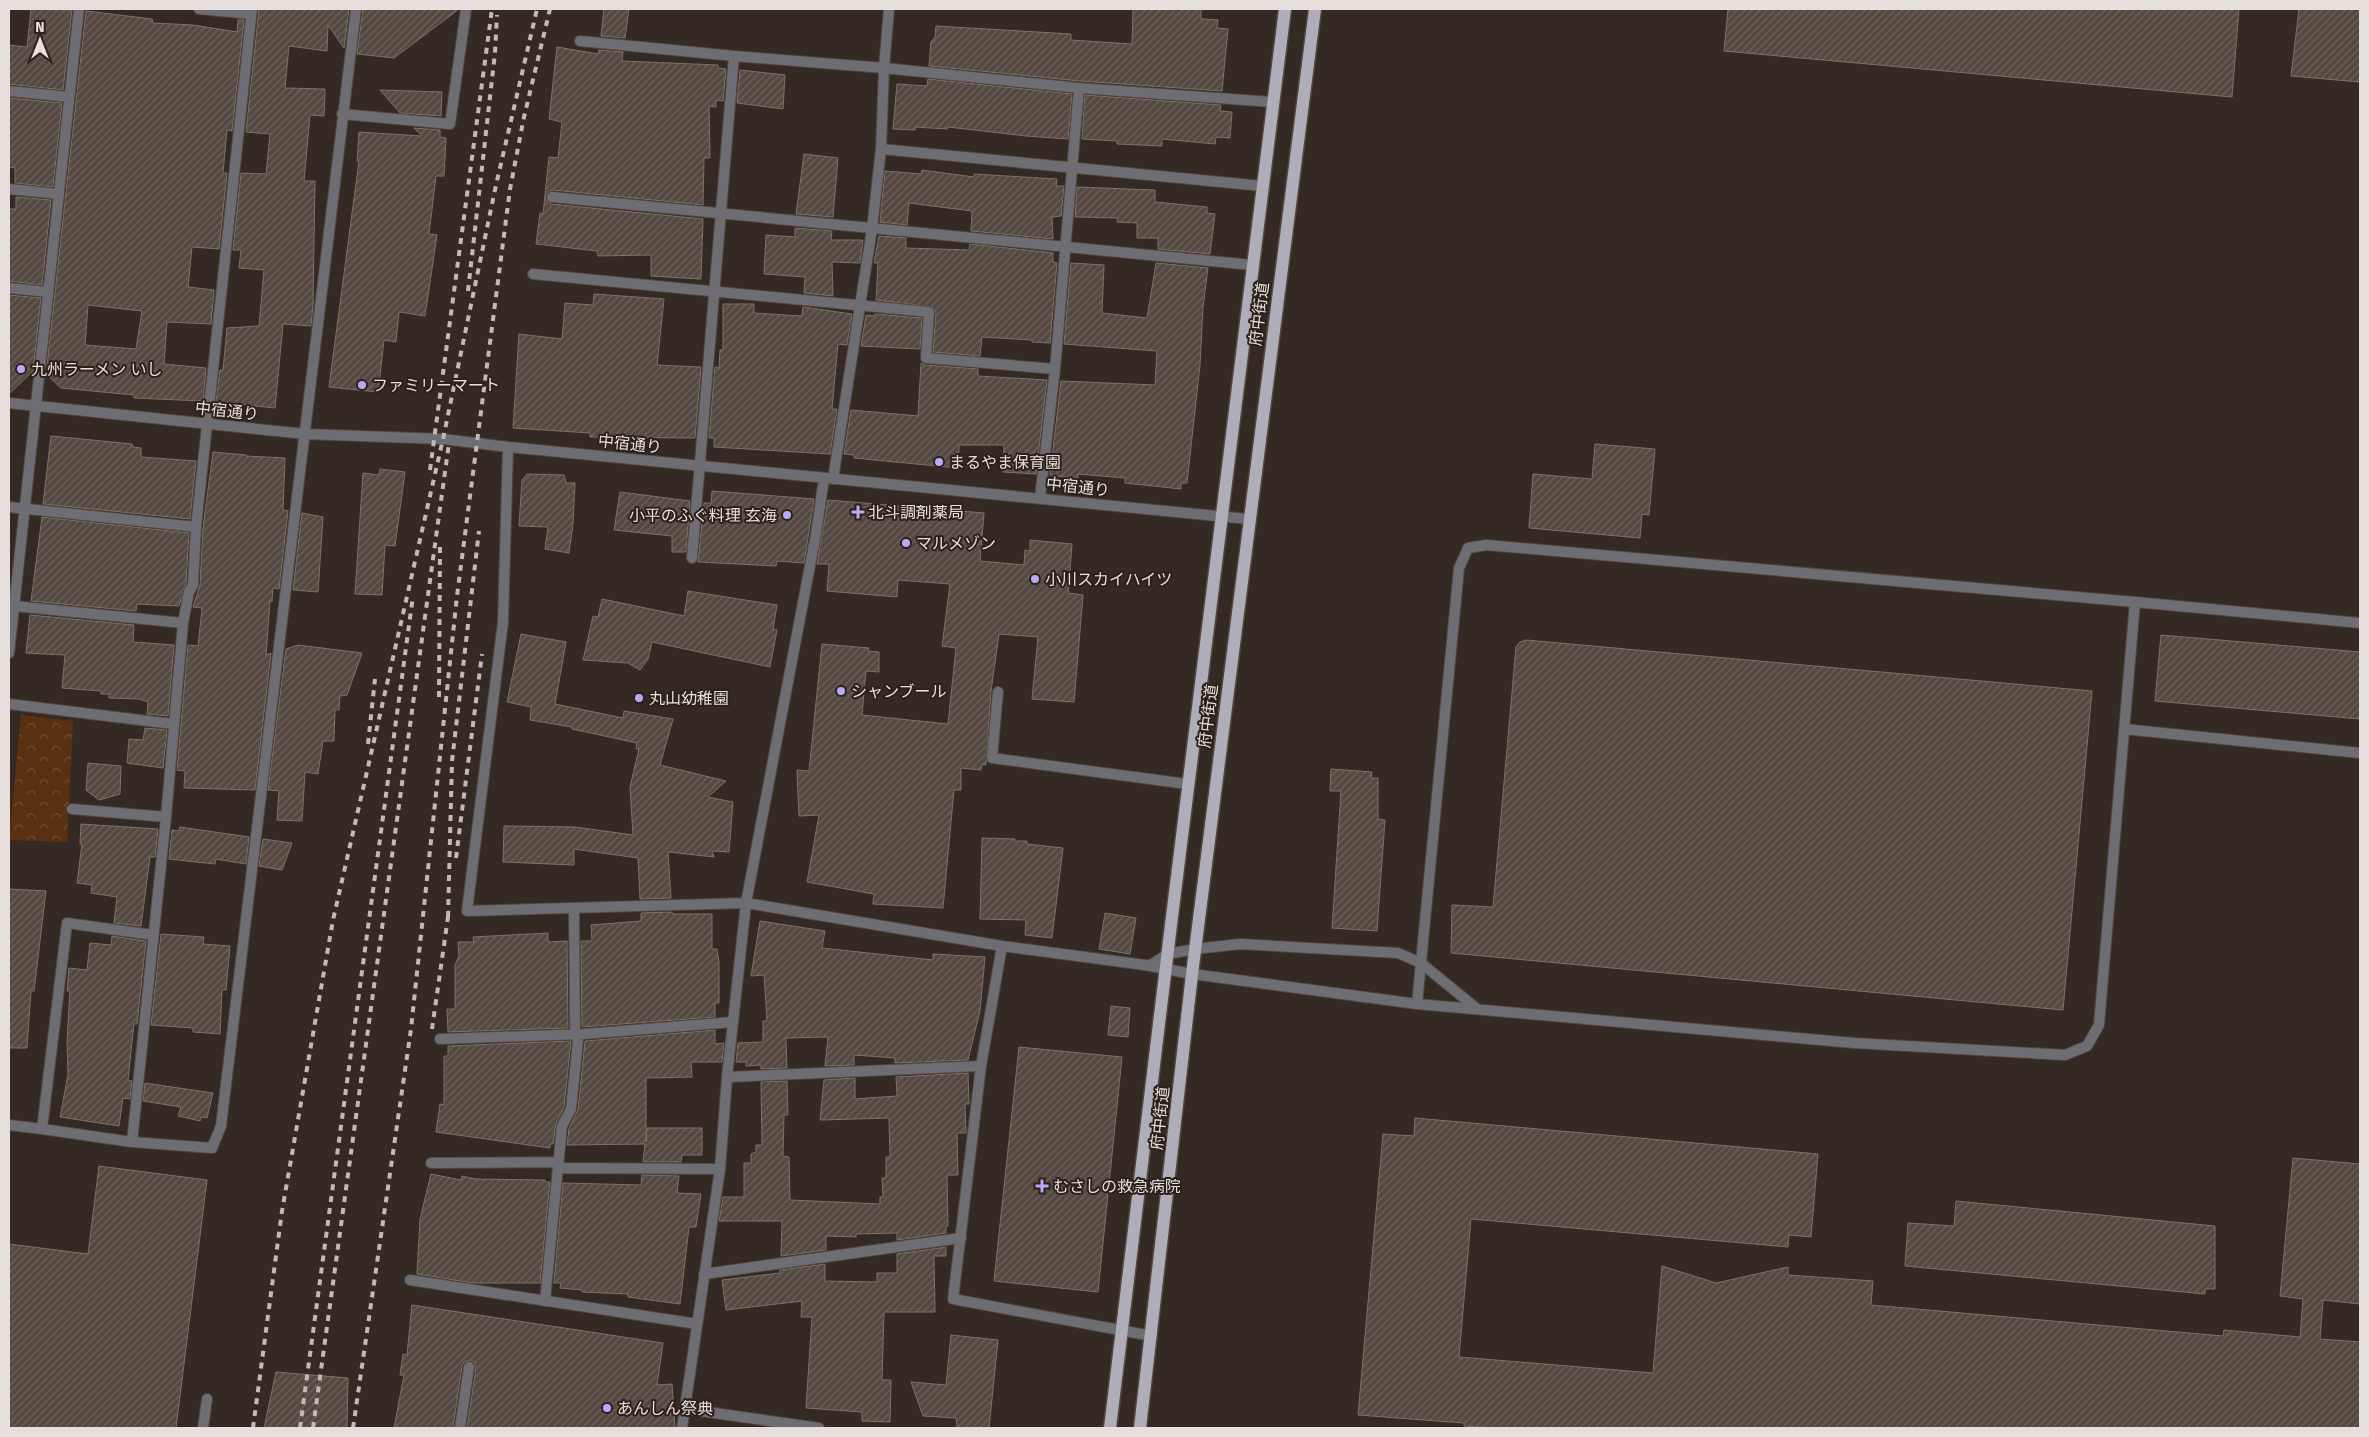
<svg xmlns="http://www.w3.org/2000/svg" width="2369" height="1437" font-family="'Fira Sans','Noto Sans JP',sans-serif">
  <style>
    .forest { fill: url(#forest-crowns) }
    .building { fill: url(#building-hatch); stroke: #7f7169; fill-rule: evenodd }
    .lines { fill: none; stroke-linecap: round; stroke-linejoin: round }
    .lane-casing { stroke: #514740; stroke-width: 12 }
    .street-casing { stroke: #514740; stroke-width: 12 }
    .primary-casing { stroke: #514740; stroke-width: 15 }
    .lane { stroke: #6e6d73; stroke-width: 10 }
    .street { stroke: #6e6d73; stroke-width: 10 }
    .primary { stroke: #aeadb9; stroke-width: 12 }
    .rail { stroke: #c3bab6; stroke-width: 4; stroke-dasharray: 6 6; stroke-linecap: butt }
    .poi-dot { fill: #b7abf8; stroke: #2b201a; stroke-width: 2 }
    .labels { text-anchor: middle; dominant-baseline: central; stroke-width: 4; stroke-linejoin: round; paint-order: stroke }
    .street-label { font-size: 16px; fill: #e7dfdb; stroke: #2b201a }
    .poi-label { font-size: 16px; fill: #e7dfdb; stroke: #2b201a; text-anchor: start }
  </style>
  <defs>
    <pattern id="forest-crowns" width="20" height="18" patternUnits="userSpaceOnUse" patternTransform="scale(1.25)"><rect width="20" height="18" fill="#5a3013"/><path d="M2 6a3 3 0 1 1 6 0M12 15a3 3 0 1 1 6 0" fill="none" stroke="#724e35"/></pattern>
    <pattern id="building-hatch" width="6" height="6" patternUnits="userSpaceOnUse" patternTransform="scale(1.25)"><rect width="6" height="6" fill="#554841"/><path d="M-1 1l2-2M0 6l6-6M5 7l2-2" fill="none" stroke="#6d625c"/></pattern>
  </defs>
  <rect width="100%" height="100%" fill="#352a23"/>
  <!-- forest -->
  <path class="forest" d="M 21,715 L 73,721 L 67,842 L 9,840 Z"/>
  <!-- building -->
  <path class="building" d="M 31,9 L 72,10 L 63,90 L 9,84 L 9,45 L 27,47 Z
    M 259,9 L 349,9 L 344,48 L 328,25 L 327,51 L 289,46 L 285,88 L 325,89 L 324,116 L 310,115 L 304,181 L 315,181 L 313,305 L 311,326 L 283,324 L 275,408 L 216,402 L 220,370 L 223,370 L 227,328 L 259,326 L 264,270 L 239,268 L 241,250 L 233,250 L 241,173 L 266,174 L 270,134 L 246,132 Z
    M 363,9 L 459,9 L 394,58 L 357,54 Z
    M 604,9 L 629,9 L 625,38 L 601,36 Z
    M 1133,9 L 1201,9 L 1201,19 L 1218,20 L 1217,28 L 1228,29 L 1222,91 L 1080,81 L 929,66 L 931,42 L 935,37 L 936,26 L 1071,34 L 1071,40 L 1132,44 Z
    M 1728,9 L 2239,9 L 2232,97 L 1724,51 Z
    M 2299,9 L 2360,9 L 2360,82 L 2291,76 Z
    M 86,11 L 152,19 L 153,23 L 193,25 L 237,32 L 238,20 L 244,20 L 232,131 L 227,130 L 223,173 L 227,173 L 219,249 L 192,247 L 188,287 L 214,290 L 211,324 L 167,322 L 164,364 L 206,368 L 203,401 L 134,398 L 134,395 L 61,388 L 46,374 ZM 88,305 L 142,311 L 136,349 L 85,345 Z
    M 557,47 L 598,54 L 599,50 L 623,52 L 622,61 L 718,65 L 718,68 L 726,69 L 723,101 L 716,100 L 716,107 L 709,106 L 710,158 L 704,158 L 703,205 L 553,190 L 549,191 L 545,196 L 546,200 L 551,204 L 703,219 L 701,279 L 651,276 L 651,255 L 598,256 L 597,251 L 536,244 L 540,213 L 543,214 L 549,157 L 558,158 L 562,122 L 549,119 Z
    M 740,70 L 785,75 L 783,109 L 737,103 Z
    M 928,79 L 1072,94 L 1068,139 L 1026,136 L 948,127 L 947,129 L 915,127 L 915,130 L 893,129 L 897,84 L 927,86 Z
    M 380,90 L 442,92 L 441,116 L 400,113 Z
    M 1085,95 L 1221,105 L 1220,111 L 1232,112 L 1230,138 L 1216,137 L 1215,144 L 1162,139 L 1162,146 L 1117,144 L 1117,141 L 1082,139 Z
    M 9,98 L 62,103 L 53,187 L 15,183 L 15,168 L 9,167 Z
    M 414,128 L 440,130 L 440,137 L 446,138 L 444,176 L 436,176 L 429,234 L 437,235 L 425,316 L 399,312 L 396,342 L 384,340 L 378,392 L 329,387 L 359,161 L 357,161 L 359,132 L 422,136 Z
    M 804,154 L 838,158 L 833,217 L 796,214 Z
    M 922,170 L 974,177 L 974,174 L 1057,179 L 1056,186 L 1064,186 L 1061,216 L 1052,217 L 1053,239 L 971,231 L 972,211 L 909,203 L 907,225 L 880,222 L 885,171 L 921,174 Z
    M 1077,187 L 1155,190 L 1155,202 L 1207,207 L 1207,213 L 1215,214 L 1210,254 L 1158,249 L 1158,238 L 1137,238 L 1137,223 L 1117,222 L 1118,218 L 1075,217 Z
    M 16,197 L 51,200 L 42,285 L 9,281 L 9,209 L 16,209 Z
    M 795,228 L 832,231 L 831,240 L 863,240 L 860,263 L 832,262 L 833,296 L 804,293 L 805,277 L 764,274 L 766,235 L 795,237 Z
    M 879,236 L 906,238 L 906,248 L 969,250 L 970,244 L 1053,253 L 1053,262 L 1057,263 L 1050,343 L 1032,342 L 1032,340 L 982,337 L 980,356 L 933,352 L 936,312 L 933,307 L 876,300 L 878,263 L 874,263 Z
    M 1071,263 L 1104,265 L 1102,313 L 1147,318 L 1156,263 L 1208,268 L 1203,307 L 1200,365 L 1187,483 L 1181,483 L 1181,489 L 1125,483 L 1125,478 L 1078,474 L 1078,479 L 1050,475 L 1061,381 L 1155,385 L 1157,351 L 1064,344 Z
    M 594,294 L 664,299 L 657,365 L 701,367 L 695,438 L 590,437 L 590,433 L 513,428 L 519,334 L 562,339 L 565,303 L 593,305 Z
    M 9,295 L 41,298 L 33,371 L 9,394 Z
    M 723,304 L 754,304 L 754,313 L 802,316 L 803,307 L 852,314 L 847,345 L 838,344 L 832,409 L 837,409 L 830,454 L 714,447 L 714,438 L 709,438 L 715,367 L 719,368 L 720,350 L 723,350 Z
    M 875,314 L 922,318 L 920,349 L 861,346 L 866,315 L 875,316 Z
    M 921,363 L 925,365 L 978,369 L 978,376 L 1047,380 L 1036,474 L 1003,472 L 1004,445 L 959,445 L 958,468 L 854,458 L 854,455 L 844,454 L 851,410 L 918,416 Z
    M 51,436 L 132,444 L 133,447 L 141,448 L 141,457 L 196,461 L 190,519 L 43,504 Z
    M 1595,444 L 1655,449 L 1649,515 L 1642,514 L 1640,538 L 1529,528 L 1533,474 L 1592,479 Z
    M 213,452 L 246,455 L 246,456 L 285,458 L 283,510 L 288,511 L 279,589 L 273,588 L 272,602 L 270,601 L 266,655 L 271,653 L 255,790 L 184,788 L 185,771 L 177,770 L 188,645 L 198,646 L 202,608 L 193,607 L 200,585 L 203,528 Z
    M 380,469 L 405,472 L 395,546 L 385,545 L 382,595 L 355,594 L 363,473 L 379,475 Z
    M 527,474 L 564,475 L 566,483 L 575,483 L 573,524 L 569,553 L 545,549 L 548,527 L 519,526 L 522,480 Z
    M 712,491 L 814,499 L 804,563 L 777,561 L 776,566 L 698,562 L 704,503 L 711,503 Z
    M 620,492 L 690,501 L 686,552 L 672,552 L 672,536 L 614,530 Z
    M 828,500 L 984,513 L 980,561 L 1024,565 L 1025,550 L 1030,551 L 1030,540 L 1072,544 L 1068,593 L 1083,595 L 1074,702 L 1032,699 L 1038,637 L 999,634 L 991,691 L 986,765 L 982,764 L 981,770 L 961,768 L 961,790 L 954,790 L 943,908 L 873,904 L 874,894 L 807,882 L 819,815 L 799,816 L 797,770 L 809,771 L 822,644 L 869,648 L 868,651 L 879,652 L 879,672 L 866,671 L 862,715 L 948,724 L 956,648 L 942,646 L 950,584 L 898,580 L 897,597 L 827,591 L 829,564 L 817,564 Z
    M 302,513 L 323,517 L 318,592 L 293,590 Z
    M 42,517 L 189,533 L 186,583 L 179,606 L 137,604 L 136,611 L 31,601 Z
    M 688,591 L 777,605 L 773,629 L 777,630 L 770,667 L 652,642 L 648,659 L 640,670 L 628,663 L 583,660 L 593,616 L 598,617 L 602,599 L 684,616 Z
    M 30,615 L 134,625 L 133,642 L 174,645 L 168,716 L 147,714 L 148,702 L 139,699 L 109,698 L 109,694 L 101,694 L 101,691 L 62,688 L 65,655 L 26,653 Z
    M 521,634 L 566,642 L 555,704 L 623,718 L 624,711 L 673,719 L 660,765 L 726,781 L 708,797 L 733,802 L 729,852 L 712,851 L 714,857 L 668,852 L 671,898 L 640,899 L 638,858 L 574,849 L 574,865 L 503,862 L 504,826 L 575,827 L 633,835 L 630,787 L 639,749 L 636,749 L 637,743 L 572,729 L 572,727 L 530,720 L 531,707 L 507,702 Z
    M 2161,635 L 2360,652 L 2360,719 L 2155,701 Z
    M 1526,640 L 2092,691 L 2063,1010 L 1451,953 L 1452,905 L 1493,907 L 1516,647 L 1520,642 Z
    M 298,645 L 362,653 L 347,695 L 340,696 L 339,710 L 335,710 L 334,741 L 323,741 L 318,774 L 305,772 L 302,821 L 277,820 L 279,791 L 268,790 L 286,649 Z
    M 145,728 L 167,730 L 163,768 L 127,763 L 129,739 L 143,740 Z
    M 88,763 L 121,766 L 120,794 L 99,800 L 86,790 Z
    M 1331,769 L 1372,772 L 1371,778 L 1378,778 L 1378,819 L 1385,820 L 1377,931 L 1332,928 L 1341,791 L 1330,791 Z
    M 81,824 L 158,829 L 155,857 L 150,857 L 141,926 L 114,923 L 117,897 L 91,893 L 92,885 L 77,883 L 82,844 L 80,844 Z
    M 180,827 L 249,837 L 246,864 L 216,859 L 215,864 L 169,859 L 172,830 L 179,831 Z
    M 982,838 L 1015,839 L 1015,841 L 1027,841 L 1027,844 L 1063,848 L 1052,938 L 1025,935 L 1026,920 L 980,919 Z
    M 263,839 L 292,843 L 282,870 L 259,866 Z
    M 9,889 L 46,891 L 34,991 L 31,991 L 27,1048 L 9,1048 Z
    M 672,912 L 672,914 L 712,914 L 712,949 L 717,949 L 719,962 L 719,1003 L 715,1003 L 715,1017 L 582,1027 L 581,941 L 592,941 L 591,925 L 641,921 L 641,913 Z
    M 1105,913 L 1136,918 L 1130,954 L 1099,949 Z
    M 760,921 L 825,931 L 822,948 L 933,960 L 933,954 L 985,957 L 980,1011 L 968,1060 L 895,1063 L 895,1058 L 854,1055 L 854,1065 L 825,1066 L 828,1037 L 786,1038 L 787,1068 L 761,1069 L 761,1065 L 746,1066 L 746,1062 L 736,1062 L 738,1043 L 763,1042 L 763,1021 L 767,1021 L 764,975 L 751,976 Z
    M 548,933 L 548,942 L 567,941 L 568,1028 L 448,1032 L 447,1009 L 455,1009 L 455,965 L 459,956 L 458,942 L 474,942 L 473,937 Z
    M 161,934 L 204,937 L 203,944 L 230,946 L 226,990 L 222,990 L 220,1034 L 193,1032 L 193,1028 L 151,1025 Z
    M 112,936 L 146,941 L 137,1024 L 134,1024 L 128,1080 L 132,1081 L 130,1099 L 123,1098 L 119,1126 L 60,1117 L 68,1075 L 67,1041 L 70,991 L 67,991 L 69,968 L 87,970 L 90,943 L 111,945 Z
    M 1111,1006 L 1130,1008 L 1128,1037 L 1108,1035 Z
    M 715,1030 L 715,1044 L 724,1043 L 722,1062 L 691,1062 L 692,1077 L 646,1078 L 646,1142 L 647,1128 L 702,1128 L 702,1155 L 682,1155 L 681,1162 L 643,1162 L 645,1144 L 567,1145 L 569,1128 L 578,1110 L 585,1041 Z
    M 571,1041 L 564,1107 L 556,1123 L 553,1144 L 550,1144 L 550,1148 L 436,1132 L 440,1104 L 444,1105 L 444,1056 L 448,1056 L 448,1046 Z
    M 1019,1047 L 1122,1057 L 1098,1292 L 994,1281 Z
    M 968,1073 L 969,1104 L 965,1104 L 966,1133 L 957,1133 L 958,1175 L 947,1175 L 948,1226 L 946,1226 L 946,1233 L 897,1240 L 897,1233 L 856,1234 L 856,1237 L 826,1236 L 826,1250 L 781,1256 L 782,1221 L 719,1221 L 723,1197 L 744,1197 L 744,1163 L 751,1163 L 751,1154 L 756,1152 L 756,1145 L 762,1145 L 761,1082 L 787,1081 L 788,1115 L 784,1115 L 783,1156 L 789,1157 L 790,1200 L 880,1204 L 880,1197 L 883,1197 L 882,1178 L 886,1178 L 886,1157 L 890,1157 L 889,1118 L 820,1120 L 824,1080 L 855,1078 L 855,1099 L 897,1096 L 896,1077 Z
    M 145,1083 L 213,1093 L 207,1118 L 201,1117 L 200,1121 L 178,1116 L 181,1107 L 143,1101 Z
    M 1415,1118 L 1818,1154 L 1811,1237 L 1789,1235 L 1788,1247 L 1471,1219 L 1459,1357 L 1653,1373 L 1662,1266 L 1716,1283 L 1788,1267 L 1788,1275 L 1873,1281 L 1871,1305 L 2223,1336 L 2224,1330 L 2300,1337 L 2303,1299 L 2280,1296 L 2293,1158 L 2360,1164 L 2360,1304 L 2323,1300 L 2320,1339 L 2360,1342 L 2360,1428 L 1494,1428 L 1464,1426 L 1464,1423 L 1358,1415 L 1383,1134 L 1414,1136 Z
    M 99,1166 L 207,1180 L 176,1428 L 9,1428 L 9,1244 L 88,1254 Z
    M 431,1174 L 461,1180 L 462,1176 L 476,1179 L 545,1180 L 545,1182 L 550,1182 L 540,1283 L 472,1283 L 417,1274 L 420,1219 Z
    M 642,1175 L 679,1176 L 677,1193 L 701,1194 L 696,1227 L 689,1227 L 680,1304 L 628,1297 L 628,1294 L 582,1292 L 582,1290 L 560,1288 L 561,1283 L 554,1283 L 563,1183 L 641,1185 Z
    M 1956,1201 L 2215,1226 L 2215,1289 L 2205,1289 L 2205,1294 L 1905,1266 L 1908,1223 L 1954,1226 Z
    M 946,1247 L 946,1256 L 934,1256 L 935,1312 L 884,1312 L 882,1380 L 891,1380 L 890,1422 L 862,1421 L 862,1412 L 806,1408 L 812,1317 L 801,1317 L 802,1301 L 726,1310 L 722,1280 L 780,1273 L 780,1270 L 825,1264 L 825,1281 L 877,1282 L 877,1273 L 897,1273 L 897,1254 Z
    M 412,1305 L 663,1343 L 657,1385 L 672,1384 L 675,1428 L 467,1428 L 476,1368 L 474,1362 L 470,1360 L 464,1362 L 462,1366 L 453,1428 L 394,1428 L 404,1375 L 400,1375 L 403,1354 L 407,1355 Z
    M 951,1335 L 998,1340 L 989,1428 L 957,1428 L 956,1418 L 923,1416 L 911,1382 L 946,1385 Z
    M 276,1372 L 348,1378 L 347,1428 L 264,1428 Z"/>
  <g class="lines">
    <!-- lane casing -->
    <g class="lane-casing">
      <path id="lane" d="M 199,9 L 251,14
        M 580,41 L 734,56 L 884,68 L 1079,88 L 1273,102
        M 9,91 L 69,97
        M 342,114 L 450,124 L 466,9
        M 881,149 L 1262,186
        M 9,189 L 58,194
        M 552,197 L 1252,265
        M 533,274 L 929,312 L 926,358 L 1055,369
        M 1040,498 L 1055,369 L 1079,88
        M 9,507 L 196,527
        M 692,558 L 734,56
        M 2135,602 L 2360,623
        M 9,603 L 14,606 L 183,623
        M 998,692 L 992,758 L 1187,784
        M 2124,729 L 2360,753
        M 72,809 L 166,817
        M 153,935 L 67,923 L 42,1129 L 132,1142 L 166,817 L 183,623 L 189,592 L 193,585 L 196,527 L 252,9
        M 1195,949 L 1240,944 L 1398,953 L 1421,963 L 1476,1008
        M 1192,974 L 1417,1004 L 1854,1043 L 2065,1055 L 2087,1046 L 2099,1025 L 2135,602 L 1486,545 L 1468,548 L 1459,568 L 1417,1004
        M 440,1039 L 584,1034 L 733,1022
        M 727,1077 L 981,1066
        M 132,1142 L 212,1148
        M 431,1163 L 559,1162
        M 558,1168 L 720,1169
        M 545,1301 L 562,1126 L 571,1109 L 578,1041 L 575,1033 L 574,908
        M 203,1428 L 207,1399
        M 460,1428 L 469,1367"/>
    </g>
    <!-- street casing -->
    <g class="street-casing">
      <path id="street" d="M 9,288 L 47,292
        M 9,403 L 305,434 L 443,439 L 508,447 L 1248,519
        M 508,447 L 503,622 L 467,911 L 746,903 L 1002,946 L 1145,965 L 1192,974
        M 833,479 L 872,229 L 881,149 L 884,68 L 889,9
        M 9,653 L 79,9
        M 9,704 L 173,724
        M 1002,946 L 981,1066 L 953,1299 L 1152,1336
        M 1149,966 L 1168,954 L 1195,949
        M 9,1125 L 42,1129
        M 212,1148 L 221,1126 L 356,9
        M 704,1274 L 961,1238
        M 410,1280 L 697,1324
        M 686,1409 L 819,1428
        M 682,1428 L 720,1169 L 727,1077 L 746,903 L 816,534 L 824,478"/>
    </g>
    <!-- primary casing -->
    <g class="primary-casing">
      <path id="primary" d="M 1110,1428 C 1168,955 1223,481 1285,9
        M 1140,1428 L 1192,974 L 1315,9"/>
    </g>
    <!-- lane -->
    <use href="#lane" class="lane"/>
    <!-- street -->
    <use href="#street" class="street"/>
    <!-- primary -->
    <use href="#primary" class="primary"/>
    <!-- rail -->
    <path class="rail" d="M 468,291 L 495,53 L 497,15
      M 430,470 L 492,9
      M 439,697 L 440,547
      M 368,744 L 375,679
      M 456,858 L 482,654
      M 448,917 L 452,761 L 479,531
      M 432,1029 L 449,910
      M 253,1428 L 282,1211 L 333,920 L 443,439 L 496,185 L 537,9
      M 300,1428 L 413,596
      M 313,1428 L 449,443
      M 353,1428 L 411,1029 L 457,596 L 510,189 L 524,117 L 550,9"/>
  </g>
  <!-- markers -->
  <g class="poi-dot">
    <circle cx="21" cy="369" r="5"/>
    <circle cx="362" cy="385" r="5"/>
    <circle cx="939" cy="462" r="5"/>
    <path d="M855.5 504.5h5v5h5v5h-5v5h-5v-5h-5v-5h5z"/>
    <circle cx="787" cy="515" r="5"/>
    <circle cx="906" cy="543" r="5"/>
    <circle cx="1035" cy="579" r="5"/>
    <circle cx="841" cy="691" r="5"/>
    <circle cx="639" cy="698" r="5"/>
    <path d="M1039.5 1178.5h5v5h5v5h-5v5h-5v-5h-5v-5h5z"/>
    <circle cx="607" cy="1408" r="5"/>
  </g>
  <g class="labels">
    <!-- street labels -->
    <g class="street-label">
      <text transform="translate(1259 314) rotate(-83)">府中街道</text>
      <text transform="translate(227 411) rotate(6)">中宿通り</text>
      <text transform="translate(630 444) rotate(6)">中宿通り</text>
      <text transform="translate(1078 487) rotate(6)">中宿通り</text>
      <text transform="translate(1208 716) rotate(-83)">府中街道</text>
      <text transform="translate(1160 1118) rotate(-84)">府中街道</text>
    </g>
    <!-- poi labels -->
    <g class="poi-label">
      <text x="31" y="369">九州ラーメン いし</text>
      <text x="372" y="385">ファミリーマート</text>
      <text x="949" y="462">まるやま保育園</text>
      <text x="868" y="512">北斗調剤薬局</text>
      <text x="777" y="515" text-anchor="end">小平のふぐ料理 玄海</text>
      <text x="916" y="543">マルメゾン</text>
      <text x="1045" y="579">小川スカイハイツ</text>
      <text x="851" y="691">シャンブール</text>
      <text x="649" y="698">丸山幼稚園</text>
      <text x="1053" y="1186">むさしの救急病院</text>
      <text x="617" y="1408">あんしん祭典</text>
    </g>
  </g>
  <!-- border -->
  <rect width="2369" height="1437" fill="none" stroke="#e7dfdb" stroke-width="20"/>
  <!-- north arrow -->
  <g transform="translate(40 40)" stroke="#2b201a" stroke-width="4" paint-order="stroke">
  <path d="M0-4L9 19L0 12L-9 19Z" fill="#e7dfdb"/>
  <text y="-8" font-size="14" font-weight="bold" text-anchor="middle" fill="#e7dfdb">N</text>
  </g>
</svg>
